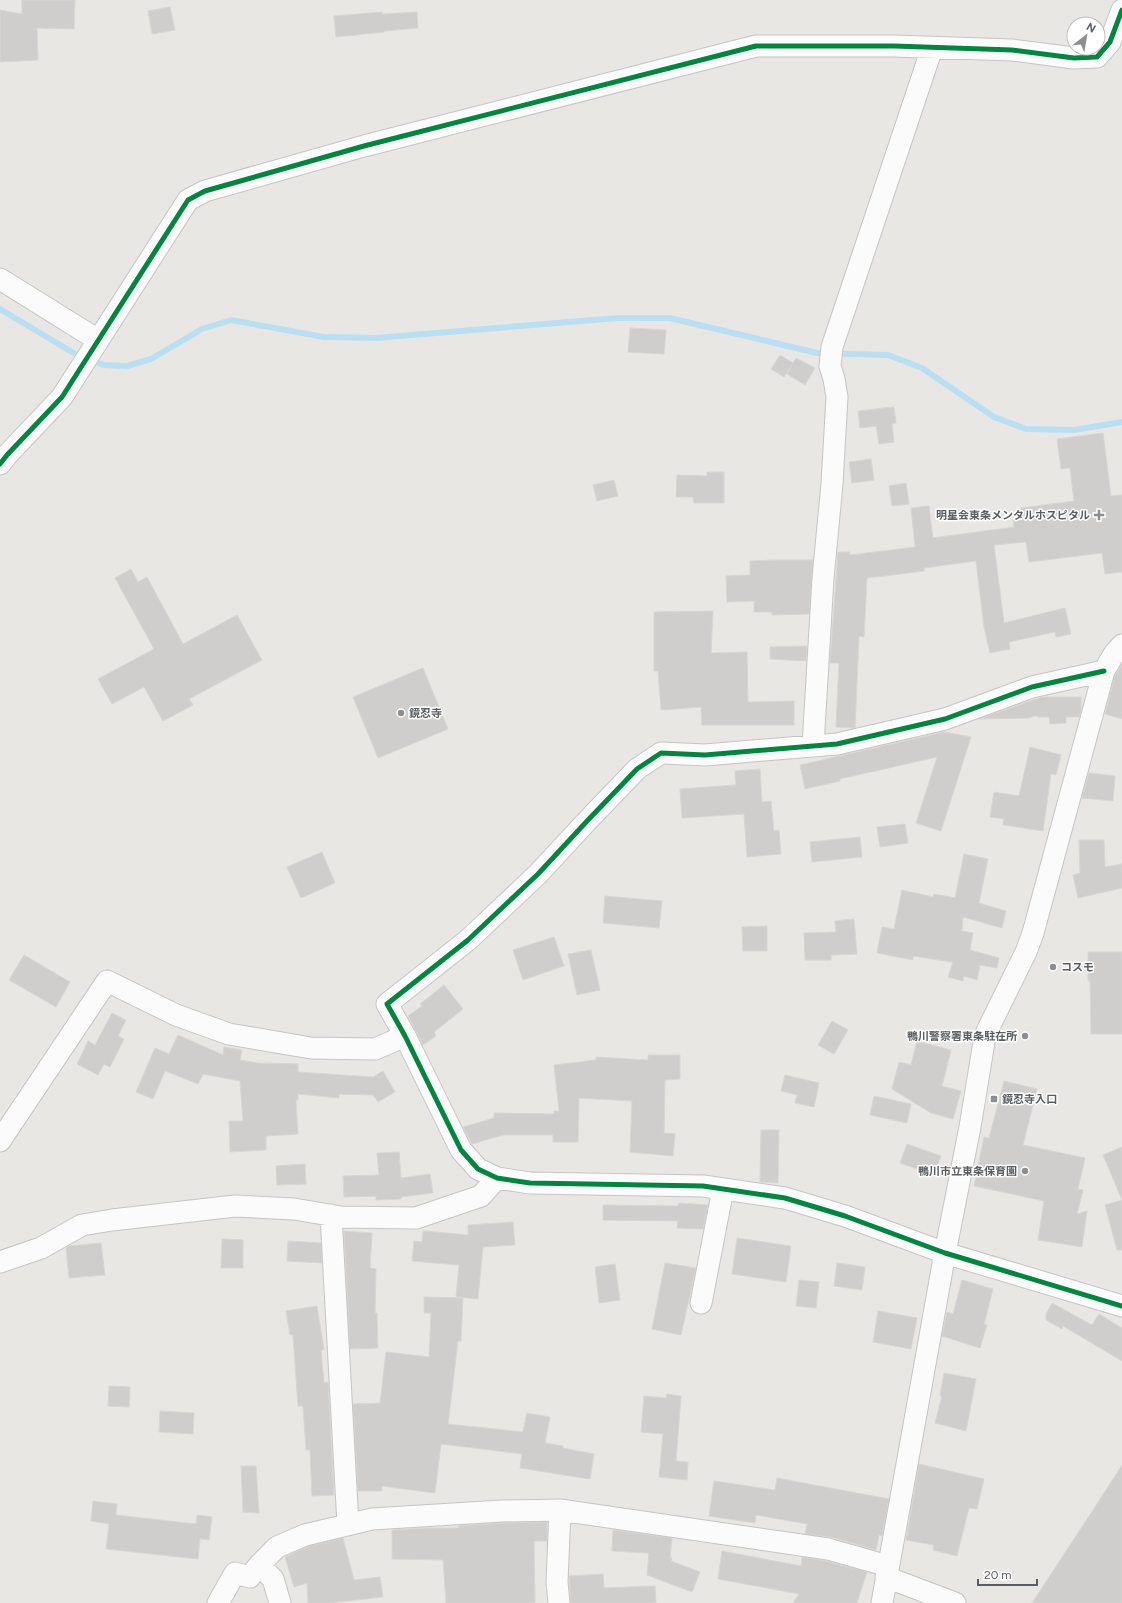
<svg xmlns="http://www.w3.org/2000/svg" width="1122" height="1603" font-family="Figtree,'Noto Sans JP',sans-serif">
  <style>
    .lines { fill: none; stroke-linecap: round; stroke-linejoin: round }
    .stream { stroke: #b9dff3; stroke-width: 6 }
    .building { fill: #d0cecd; stroke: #d8d6d3 }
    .minor-casing { stroke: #c5c5c5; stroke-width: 23 }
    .minor { stroke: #fcfbfb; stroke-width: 21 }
    .cycleway-casing { stroke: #fff; stroke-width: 8 }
    .cycleway { stroke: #00873e; stroke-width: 5 }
    .poi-dot { fill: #8c8e8f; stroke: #fff; stroke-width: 1.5 }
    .labels { text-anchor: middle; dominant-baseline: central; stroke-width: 3; stroke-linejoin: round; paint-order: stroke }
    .poi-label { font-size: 11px; font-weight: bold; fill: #5a5e61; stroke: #fff; text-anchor: end }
  </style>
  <rect width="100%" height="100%" fill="#e9e7e4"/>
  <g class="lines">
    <!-- stream -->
    <path class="stream" d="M 0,309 L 77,355 L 104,365 L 127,366 L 151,359 L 202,329 L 231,320 L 324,337 L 375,338 L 618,318 L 670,318 L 817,353 L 888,355 L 922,368 L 994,417 L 1026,429 L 1074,430 L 1122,422"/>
  </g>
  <!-- building -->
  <path class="building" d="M 22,0 L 75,0 L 74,29 L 37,28 L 38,60 L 0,62 L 0,10 L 22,14 Z
    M 170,7 L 175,30 L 152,34 L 148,11 Z
    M 382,12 L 382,14 L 417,12 L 418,28 L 384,31 L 384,32 L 336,37 L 334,16 Z
    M 630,328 L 666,330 L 664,354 L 628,352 Z
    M 780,355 L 793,363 L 784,377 L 771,369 Z
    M 796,358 L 815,368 L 805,385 L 787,374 Z
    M 894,407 L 896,423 L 892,424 L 894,442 L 879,444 L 876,426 L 860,428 L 858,411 Z
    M 1103,433 L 1111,496 L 1122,495 L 1122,572 L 1105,574 L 1102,553 L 1029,562 L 1026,542 L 994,545 L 1004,623 L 1065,608 L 1071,634 L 1056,637 L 1055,632 L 1009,642 L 1010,649 L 990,653 L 984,627 L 976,561 L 924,568 L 924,571 L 867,578 L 864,637 L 859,636 L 855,728 L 836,727 L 839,663 L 830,663 L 838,552 L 850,552 L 850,555 L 915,547 L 911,508 L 929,506 L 933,538 L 1014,527 L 1013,520 L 1023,519 L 1021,508 L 1074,501 L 1070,468 L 1061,469 L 1057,439 Z
    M 871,459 L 874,480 L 852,483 L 849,462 Z
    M 707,472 L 724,472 L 724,503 L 694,503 L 693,497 L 676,497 L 677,475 L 707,476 Z
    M 614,480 L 618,496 L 597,501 L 593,485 Z
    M 906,483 L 909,504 L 892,506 L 889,486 Z
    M 774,560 L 813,560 L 809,614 L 772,615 L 772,612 L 754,612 L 754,601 L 727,602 L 726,576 L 750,575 L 750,561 Z
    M 131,569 L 138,582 L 147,577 L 183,644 L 237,615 L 262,660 L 189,699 L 193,705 L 163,721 L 144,687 L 112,704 L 98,679 L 154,649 L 115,578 Z
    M 713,611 L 711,653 L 747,652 L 748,702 L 794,701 L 794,725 L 702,725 L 701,707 L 661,710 L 658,671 L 654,671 L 654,612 Z
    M 807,646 L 806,661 L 770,659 L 770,647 Z
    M 1122,664 L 1122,719 L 1105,714 L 1115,676 Z
    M 423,668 L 448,729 L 378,758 L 353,697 Z
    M 1042,697 L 1081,697 L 1081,710 L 1079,717 L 1066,717 L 1066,723 L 1050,724 L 1049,717 L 1037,717 L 1038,715 L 1029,718 L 979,719 Z
    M 944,732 L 971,737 L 941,831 L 916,823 L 937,757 L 840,779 L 840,781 L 805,789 L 800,765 Z
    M 1030,747 L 1061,755 L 1056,775 L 1051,774 L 1043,831 L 1003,825 L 1004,819 L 990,817 L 994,792 L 1019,796 Z
    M 760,769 L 762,802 L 771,801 L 774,831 L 779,830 L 781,854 L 747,857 L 744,814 L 682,818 L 680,789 L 736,785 L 735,771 Z
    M 1089,773 L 1115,776 L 1113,801 L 1082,798 Z
    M 905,824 L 908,843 L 880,847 L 877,827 Z
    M 860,837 L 862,857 L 812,862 L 810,842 Z
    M 1079,840 L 1104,840 L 1105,867 L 1122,864 L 1122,888 L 1078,898 L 1073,875 L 1080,873 Z
    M 322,852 L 335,883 L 301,898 L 287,867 Z
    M 964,854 L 988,859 L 979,903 L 1006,911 L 1002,928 L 963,917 L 962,931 L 973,933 L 970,950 L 999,958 L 997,968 L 980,965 L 977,980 L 964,976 L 963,981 L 948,977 L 953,962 L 913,956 L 913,960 L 877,953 L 882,927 L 894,929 L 902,890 L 933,897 L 934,894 L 955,898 Z
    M 605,896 L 662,901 L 659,928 L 603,923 Z
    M 854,919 L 857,954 L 831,955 L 831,960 L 805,960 L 804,933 L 836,932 L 835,921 Z
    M 767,926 L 767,951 L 743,951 L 742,927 Z
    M 554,937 L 564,966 L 523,980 L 513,950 Z
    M 591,950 L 600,990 L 577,995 L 568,954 Z
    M 1088,952 L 1122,952 L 1122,1034 L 1091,1034 L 1090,981 L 1088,981 Z
    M 24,955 L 70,982 L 56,1007 L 9,980 Z
    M 444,985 L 463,1009 L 434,1032 L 436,1036 L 423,1045 L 408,1016 L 422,1006 L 420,1004 Z
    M 112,1013 L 126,1020 L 118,1036 L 124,1039 L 110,1067 L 104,1064 L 98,1075 L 77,1064 L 88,1041 L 95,1045 Z
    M 832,1021 L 848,1030 L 834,1054 L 818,1045 Z
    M 178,1035 L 223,1055 L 224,1047 L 242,1050 L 240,1060 L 258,1063 L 298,1064 L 298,1072 L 373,1077 L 383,1071 L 395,1092 L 378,1102 L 373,1095 L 339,1094 L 339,1098 L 298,1094 L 298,1100 L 296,1100 L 298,1134 L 266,1136 L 266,1150 L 230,1152 L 229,1121 L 243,1121 L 240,1081 L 203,1074 L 198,1084 L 165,1071 L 153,1099 L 136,1092 L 155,1048 L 169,1054 Z
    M 917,1041 L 951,1050 L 942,1086 L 961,1091 L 953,1119 L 931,1113 L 892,1089 L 899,1062 L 911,1065 Z
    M 648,1055 L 680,1055 L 680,1079 L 665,1080 L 664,1133 L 675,1134 L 673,1156 L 630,1152 L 632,1101 L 579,1098 L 578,1142 L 553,1142 L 553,1135 L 503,1135 L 472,1144 L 463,1127 L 494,1118 L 494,1113 L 554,1114 L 554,1111 L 559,1111 L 554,1065 L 596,1060 L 596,1057 L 648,1060 Z
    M 785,1075 L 819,1083 L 814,1107 L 795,1103 L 797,1095 L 781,1091 Z
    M 1004,1081 L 1037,1089 L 1023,1145 L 1085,1158 L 1078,1189 L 1083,1190 L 1077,1214 L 1087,1211 L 1082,1247 L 1038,1240 L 1044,1201 L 974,1186 L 984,1137 L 989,1138 Z
    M 874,1096 L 911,1104 L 907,1123 L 870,1115 Z
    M 761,1130 L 779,1130 L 778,1183 L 760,1182 Z
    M 907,1144 L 941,1156 L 934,1175 L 900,1163 Z
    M 1122,1147 L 1122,1250 L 1117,1250 L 1105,1205 L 1122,1200 L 1103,1155 Z
    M 399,1152 L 401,1178 L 430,1174 L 433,1193 L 401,1197 L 401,1199 L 376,1200 L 376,1196 L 344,1197 L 343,1176 L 379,1175 L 377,1153 Z
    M 305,1164 L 306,1184 L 277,1185 L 276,1166 Z
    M 679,1203 L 708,1205 L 703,1229 L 677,1228 L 678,1221 L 603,1220 L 603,1205 L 678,1206 Z
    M 513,1222 L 515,1245 L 483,1247 L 478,1299 L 456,1297 L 459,1265 L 412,1261 L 414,1241 L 422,1242 L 423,1231 L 468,1235 L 468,1225 Z
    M 344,1231 L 372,1233 L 370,1268 L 376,1269 L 375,1313 L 377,1313 L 378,1348 L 350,1349 Z
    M 737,1238 L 791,1246 L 786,1282 L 732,1274 Z
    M 222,1239 L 243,1240 L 243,1268 L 221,1268 Z
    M 288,1241 L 321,1243 L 322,1263 L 287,1261 Z
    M 101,1243 L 105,1275 L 69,1278 L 66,1248 L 69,1246 Z
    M 665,1263 L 696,1268 L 681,1335 L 652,1329 Z
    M 837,1263 L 865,1267 L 862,1290 L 834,1286 Z
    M 615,1264 L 620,1300 L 599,1303 L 595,1267 Z
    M 799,1280 L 819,1282 L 816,1308 L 796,1306 Z
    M 962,1280 L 993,1289 L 984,1324 L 987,1325 L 980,1348 L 942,1336 L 947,1312 L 953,1314 Z
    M 424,1297 L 463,1298 L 461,1341 L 458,1341 L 448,1424 L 523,1432 L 527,1413 L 550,1417 L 545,1443 L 563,1446 L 563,1448 L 594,1454 L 590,1479 L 520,1468 L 522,1454 L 441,1444 L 435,1493 L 382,1486 L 382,1491 L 358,1491 L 353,1404 L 380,1403 L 386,1352 L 429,1357 L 431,1313 L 424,1313 Z
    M 1052,1303 L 1092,1325 L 1099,1314 L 1122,1328 L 1122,1361 L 1063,1326 L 1062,1329 L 1046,1320 L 1046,1314 Z
    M 317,1306 L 324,1350 L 321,1350 L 324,1383 L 328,1382 L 334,1495 L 312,1496 L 310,1450 L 306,1450 L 303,1406 L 298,1406 L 293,1335 L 290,1335 L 286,1311 Z
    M 878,1311 L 917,1318 L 911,1349 L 873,1342 Z
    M 944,1373 L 976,1379 L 966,1431 L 935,1423 L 942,1396 L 940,1396 Z
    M 109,1386 L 130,1387 L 129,1407 L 108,1406 Z
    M 667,1394 L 681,1396 L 676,1461 L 688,1462 L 687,1480 L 659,1477 L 663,1434 L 641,1432 L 644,1396 L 666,1398 Z
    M 160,1411 L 194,1413 L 193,1434 L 159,1432 Z
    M 919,1464 L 984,1479 L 977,1509 L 969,1508 L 957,1556 L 933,1550 L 934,1545 L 906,1540 Z
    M 1122,1465 L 1122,1603 L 1032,1603 L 1091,1513 Z
    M 241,1466 L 256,1466 L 259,1513 L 243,1512 Z
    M 777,1478 L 889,1499 L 882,1536 L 879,1535 L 876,1550 L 831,1537 L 805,1534 L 807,1524 L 756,1515 L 755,1523 L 709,1516 L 714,1481 L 775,1490 Z
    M 93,1501 L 117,1504 L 116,1515 L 196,1524 L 197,1515 L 212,1517 L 209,1540 L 200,1539 L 198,1559 L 106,1549 L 109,1524 L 91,1521 Z
    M 547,1522 L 547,1541 L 534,1541 L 535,1603 L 446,1603 L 443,1560 L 392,1559 L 392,1530 L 428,1528 L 458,1528 L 459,1526 L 502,1523 Z
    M 613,1530 L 672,1538 L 670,1558 L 672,1558 L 671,1561 L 700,1572 L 692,1592 L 647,1575 L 649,1553 L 612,1551 Z
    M 343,1538 L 354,1580 L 380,1577 L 383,1597 L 329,1603 L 308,1603 L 307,1583 L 294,1587 L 285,1557 L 309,1546 Z
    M 722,1551 L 801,1566 L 802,1557 L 825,1561 L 867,1572 L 857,1603 L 793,1603 L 799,1594 L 718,1579 Z
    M 603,1574 L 604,1588 L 655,1586 L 656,1603 L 571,1603 L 569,1576 Z"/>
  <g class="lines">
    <!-- minor casing -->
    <g class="minor-casing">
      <path id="minor" d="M 0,279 L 98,340
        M 0,464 L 7,455 L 62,397 L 188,200 L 205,191 L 364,146 L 756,46 L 894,46 L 1012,50 L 1074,58 L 1097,57 L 1110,42 L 1122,10
        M 1104,671 L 1032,687 L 945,719 L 837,744 L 705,755 L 661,753 L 637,769 L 588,820 L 538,874 L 468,940 L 387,1004 L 405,1036 L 461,1150 L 478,1169 L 497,1178 L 530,1183 L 703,1186 L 785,1198 L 845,1216 L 945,1253 L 1122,1306
        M 813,746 L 823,578 L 832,484 L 837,397 L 834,379 L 830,366 L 832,347 L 932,48
        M 0,1141 L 107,981 L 176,1015 L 229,1034 L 311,1048 L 375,1049 L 405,1036
        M 331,1215 L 348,1525
        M 0,1262 L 41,1248 L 82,1225 L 112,1220 L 235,1206 L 294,1209 L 341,1217 L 416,1218 L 481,1196 L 497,1178
        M 701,1303 L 723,1189
        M 259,1565 L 273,1579 L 280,1603
        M 886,1577 L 955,1603
        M 218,1603 L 235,1573 L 250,1577 L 259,1565 L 277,1547 L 305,1535 L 372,1519 L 502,1511 L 560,1510 L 828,1549 L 888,1566
        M 559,1603 L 557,1582 L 560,1510
        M 882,1603 L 945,1253 L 970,1127 L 984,1042 L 987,1031 L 1026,952 L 1033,933 L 1104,671 L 1114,654 L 1122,645"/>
    </g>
    <!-- minor -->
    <use href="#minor" class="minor"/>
    <!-- cycleway casing -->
    <g class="cycleway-casing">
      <path id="cycleway" d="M 0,464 L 7,455 L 62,397 L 188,200 L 205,191 L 364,146 L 756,46 L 894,46 L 1012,50 L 1074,58 L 1097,57 L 1110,42 L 1122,10
        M 1104,671 L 1032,687 L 945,719 L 837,744 L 705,755 L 661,753 L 637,769 L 588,820 L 538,874 L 468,940 L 387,1004 L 405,1036 L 461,1150 L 478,1169 L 497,1178 L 530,1183 L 703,1186 L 785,1198 L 845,1216 L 945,1253 L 1122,1306"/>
    </g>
    <!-- cycleway -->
    <use href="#cycleway" class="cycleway"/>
  </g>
  <!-- markers -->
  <g class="poi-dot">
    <path d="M1097 509h4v4h4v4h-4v4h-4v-4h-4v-4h4z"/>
    <circle cx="401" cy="713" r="4"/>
    <circle cx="1053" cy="967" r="4"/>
    <circle cx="1025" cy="1036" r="4"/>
    <rect x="990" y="1095" width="8" height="8" rx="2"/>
    <circle cx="1025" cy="1171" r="4"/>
  </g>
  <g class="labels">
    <!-- poi labels -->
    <g class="poi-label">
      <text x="1090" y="515">明星会東条メンタルホスピタル</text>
      <text x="409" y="713" text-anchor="start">鏡忍寺</text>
      <text x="1061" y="967" text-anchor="start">コスモ</text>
      <text x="1017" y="1036">鴨川警察署東条駐在所</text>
      <text x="1002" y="1099" text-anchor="start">鏡忍寺入口</text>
      <text x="1017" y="1171">鴨川市立東条保育園</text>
    </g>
  </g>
  <!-- north arrow -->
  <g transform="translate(1086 36) rotate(31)"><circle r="19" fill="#ffffff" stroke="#bdbfc0"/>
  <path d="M0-3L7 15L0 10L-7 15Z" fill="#8c8e8f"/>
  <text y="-6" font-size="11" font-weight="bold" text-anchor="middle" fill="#5a5e61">N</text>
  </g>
  <!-- scale -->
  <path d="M978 1579v6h59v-6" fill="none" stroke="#5a5e61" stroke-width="2"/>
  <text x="984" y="1579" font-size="12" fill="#5a5e61" stroke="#ffffff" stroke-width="3" paint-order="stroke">20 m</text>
</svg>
